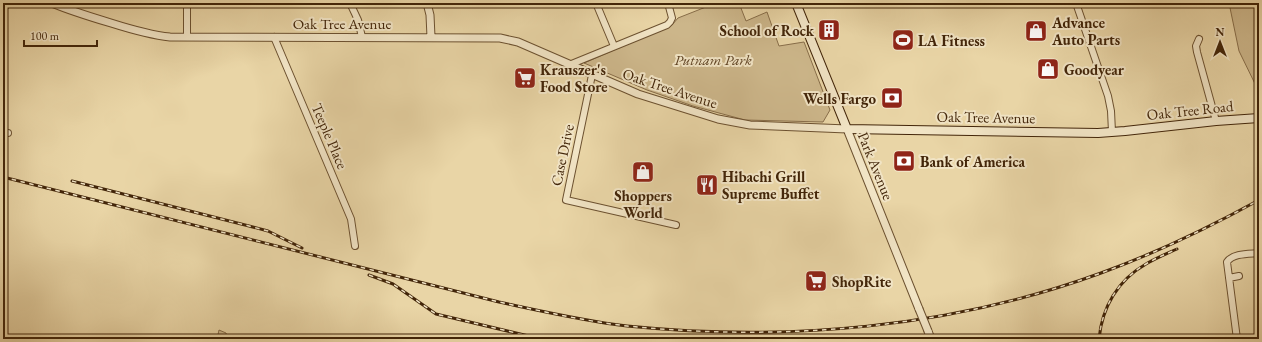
<svg xmlns="http://www.w3.org/2000/svg" width="1262" height="342" font-family="'EB Garamond',serif">
  <style>
    .green { fill: #cdb78b; stroke: #886e4a }
    .lines { fill: none; stroke-linecap: round; stroke-linejoin: round }
    .minor-casing { stroke: #6c5130; stroke-width: 8 }
    .tertiary-casing { stroke: #6c5130; stroke-width: 9 }
    .secondary-casing { stroke: #422509; stroke-width: 10 }
    .minor { stroke: #f1e4c5; stroke-width: 6 }
    .tertiary { stroke: #f1e4c5; stroke-width: 7 }
    .secondary { stroke: #f1e4c5; stroke-width: 8 }
    .rail-casing { stroke: #422509; stroke-width: 3 }
    .rail { stroke: #f1e4c5; stroke-width: 1.5; stroke-dasharray: 4.5; stroke-linecap: butt }
    .tertiary-bridge-casing { stroke: #6c5130; stroke-width: 9; stroke-linecap: butt }
    .tertiary-bridge { stroke: #f1e4c5; stroke-width: 7 }
    .labels { text-anchor: middle; dominant-baseline: central; stroke-width: 4; stroke-linejoin: round; paint-order: stroke }
    .poi-label { font-size: 15px; font-weight: bold; fill: #422509; stroke: #f1e4c5; text-anchor: start }
    .street-label { font-size: 15px; fill: #422509; stroke: #f1e4c5 }
    .park-label { font-size: 15px; font-style: italic; fill: #5e4223; stroke: #f1e4c5 }
  </style>
  <rect width="100%" height="100%" fill="#e9d5a6"/>
  <filter id="stains"><feTurbulence type="fractalNoise" baseFrequency=".005" numOctaves="4"/><feColorMatrix values="0 0 0 0 .2 0 0 0 0 .09 0 0 0 0 .02 0 0 0 .5 -.17"/></filter>
  <radialGradient id="worn" r=".72"><stop offset=".6" stop-color="#630" stop-opacity="0"/><stop offset="1" stop-color="#630" stop-opacity=".3"/></radialGradient>
  <!-- green -->
  <path class="green" d="M 716,3 L 739,3 L 746,21 L 767,12 L 779,46 L 804,42 L 830,110 L 823,122 L 745,120 L 693,106 L 647,90 L 584,63 L 672,25 L 678,18 Z
    M 1229,3 L 1259,3 L 1259,92 L 1239,51 Z
    M 219,330 L 226,333 L 228,339 L 217,339 Z"/>
  <g class="lines">
    <!-- minor casing -->
    <g class="minor-casing">
      <path id="minor" d="M 187,3 L 187,37
        M 350,3 L 358,20 L 362,37
        M 596,3 L 614,46
        M 1076,3 L 1108,96 L 1111,111 L 1112,132
        M 3,9 L 8,3
        M 274,37 L 351,219 L 355,246
        M 1199,39 L 1196,46 L 1197,52 L 1216,121
        M 569,65 L 667,25 L 670,22 L 672,18 L 668,3
        M 592,75 L 566,200 L 676,225
        M 3,133 L 8,133
        M 1229,278 L 1239,276
        M 1237,339 L 1227,262 C 1233,253 1249,254 1259,253
        M 1248,339 L 1259,337"/>
    </g>
    <!-- tertiary casing -->
    <g class="tertiary-casing">
      <path id="tertiary" d="M 52,3 C 71,11 91,17 111,23 C 130,29 150,35 170,37 L 500,38 L 518,42 L 638,94 L 718,119 L 750,125 L 847,129 L 919,309
        M 427,3 L 430,15 L 431,37
        M 928,331 L 931,339"/>
    </g>
    <!-- secondary casing -->
    <g class="secondary-casing">
      <path id="secondary" d="M 796,3 L 847,129 L 1098,133 L 1125,131 L 1216,121 L 1259,118"/>
    </g>
    <!-- minor -->
    <use href="#minor" class="minor"/>
    <!-- tertiary -->
    <use href="#tertiary" class="tertiary"/>
    <!-- secondary -->
    <use href="#secondary" class="secondary"/>
    <!-- rail casing -->
    <g class="rail-casing">
      <path id="rail" d="M 3,177 L 499,302 C 541,311 584,321 627,326 C 786,342 951,328 1101,273 C 1156,253 1208,228 1259,200
        M 72,181 L 249,226 L 268,231 L 302,248
        M 369,275 L 393,284 L 436,314 L 537,338
        M 1099,339 C 1102,307 1118,280 1146,264 C 1156,258 1166,254 1177,249"/>
    </g>
    <!-- rail -->
    <use href="#rail" class="rail"/>
    <!-- tertiary-bridge casing -->
    <g class="tertiary-bridge-casing">
      <path id="tertiary-bridge" d="M 919,309 L 928,331"/>
    </g>
    <!-- tertiary-bridge -->
    <use href="#tertiary-bridge" class="tertiary-bridge"/>
  </g>
  <!-- icons -->
  <defs>
    <g id="building-square" transform="scale(1.15)"><rect x="-9" y="-9" width="18" height="18" rx="4" fill="#8f2418" stroke="#f1e4c5"/><path d="M-4-6H4V6H1V3H-1V6H-4ZM-2.5-4.3h1.7v1.8h-1.7ZM.8-4.3h1.7v1.8H.8ZM-2.5-1h1.7V.8h-1.7ZM.8-1h1.7V.8H.8Z" fill="#fff"/></g>
    <g id="shop-square" transform="scale(1.15)"><rect x="-9" y="-9" width="18" height="18" rx="4" fill="#8f2418" stroke="#f1e4c5"/><path d="M-5-2.5h2.3a2.7 3.5 0 0 1 5.4 0H5L5.5 6h-11ZM-1.5-2.5h3a1.5 2.3 0 0 0-3 0Z" fill="#fff"/></g>
    <g id="stadium-square" transform="scale(1.15)"><rect x="-9" y="-9" width="18" height="18" rx="4" fill="#8f2418" stroke="#f1e4c5"/><path d="M0-5a6.5 5 0 1 0 0 10a6.5 5 0 1 0 0-10ZM-3.5-1.8h7v3.6h-7Z" fill="#fff"/></g>
    <g id="supermarket-square" transform="scale(1.15)"><rect x="-9" y="-9" width="18" height="18" rx="4" fill="#8f2418" stroke="#f1e4c5"/><path d="M-6-5.5h2.5l.6 2H6L4.5 2H-2.5L-4.4-4H-6ZM-1.5 3.2a1.3 1.3 0 1 0 .1 0ZM3 3.2a1.3 1.3 0 1 0 .1 0Z" fill="#fff"/></g>
    <g id="bank-square" transform="scale(1.15)"><rect x="-9" y="-9" width="18" height="18" rx="4" fill="#8f2418" stroke="#f1e4c5"/><path d="M-6-4H6V4H-6ZM0-2.3a2.3 2.3 0 1 0 0 4.6a2.3 2.3 0 1 0 0-4.6Z" fill="#fff"/></g>
    <g id="restaurant-square" transform="scale(1.15)"><rect x="-9" y="-9" width="18" height="18" rx="4" fill="#8f2418" stroke="#f1e4c5"/><path d="M-5-6h1v4h1v-4h1v4h1v-4h1v5L-1.5 .5V6h-2V.5L-5-1ZM5-6V6H3V1.5H1.5Q1.5-4 5-6Z" fill="#fff"/></g>
  </defs>
  <g fill-rule="evenodd">
    <use href="#building-square" x="829" y="30"/>
    <use href="#shop-square" x="1036" y="31"/>
    <use href="#stadium-square" x="903" y="40"/>
    <use href="#shop-square" x="1048" y="69"/>
    <use href="#supermarket-square" x="525" y="78"/>
    <use href="#bank-square" x="892" y="98"/>
    <use href="#bank-square" x="904" y="161"/>
    <use href="#shop-square" x="643" y="172"/>
    <use href="#restaurant-square" x="707" y="185"/>
    <use href="#supermarket-square" x="816" y="281"/>
  </g>
  <g class="labels">
    <!-- poi labels -->
    <g class="poi-label">
      <text x="1052" y="22">Advance<tspan x="1052" dy="17">Auto Parts</tspan></text>
      <text x="814" y="30" text-anchor="end">School of Rock</text>
      <text x="918" y="40">LA Fitness</text>
      <text x="540" y="69">Krauszer's<tspan x="540" dy="17">Food Store</tspan></text>
      <text x="1064" y="69">Goodyear</text>
      <text x="876" y="98" text-anchor="end">Wells Fargo</text>
      <text x="920" y="161">Bank of America</text>
      <text x="722" y="176">Hibachi Grill<tspan x="722" dy="17">Supreme Buffet</tspan></text>
      <text x="643" y="195" text-anchor="middle">Shoppers<tspan x="643" dy="17">World</tspan></text>
      <text x="832" y="281">ShopRite</text>
    </g>
    <!-- street labels -->
    <g class="street-label">
      <text x="342" y="23">Oak Tree Avenue</text>
      <text transform="translate(670 88) rotate(18)">Oak Tree Avenue</text>
      <text transform="translate(1190 110) rotate(-6)">Oak Tree Road</text>
      <text transform="translate(986 117) rotate(1)">Oak Tree Avenue</text>
      <text transform="translate(330 136) rotate(67)">Teeple Place</text>
      <text transform="translate(562 155) rotate(-78)">Case Drive</text>
      <text transform="translate(876 166) rotate(68)">Park Avenue</text>
    </g>
    <!-- park labels -->
    <g class="park-label">
      <text x="713" y="59">Putnam Park</text>
    </g>
  </g>
  <!-- margin -->
  <rect width="1262" height="342" fill="none" stroke="#e9d5a6" stroke-width="16"/>
  <rect x="4" y="4" width="1254" height="334" fill="none" stroke="#422509" stroke-width="2"/>
  <rect x="8" y="8" width="1246" height="326" fill="none" stroke="#422509"/>
  <!-- north arrow -->
  <g transform="translate(1220 42)" stroke="#f1e4c5" stroke-width="3" paint-order="stroke">
  <path d="M0-3L7 15L0 10L-7 15Z" fill="#422509"/>
  <text y="-6" font-size="11" font-weight="bold" text-anchor="middle" fill="#422509">N</text>
  </g>
  <!-- scale -->
  <path d="M24 40v6h73v-6" fill="none" stroke="#422509" stroke-width="2"/>
  <text x="30" y="40" font-size="12" fill="#422509" stroke="#f1e4c5" stroke-width="3" paint-order="stroke">100 m</text>
  <rect width="100%" height="100%" filter="url(#stains)"/>
  <rect width="100%" height="100%" fill="url(#worn)"/>
</svg>
